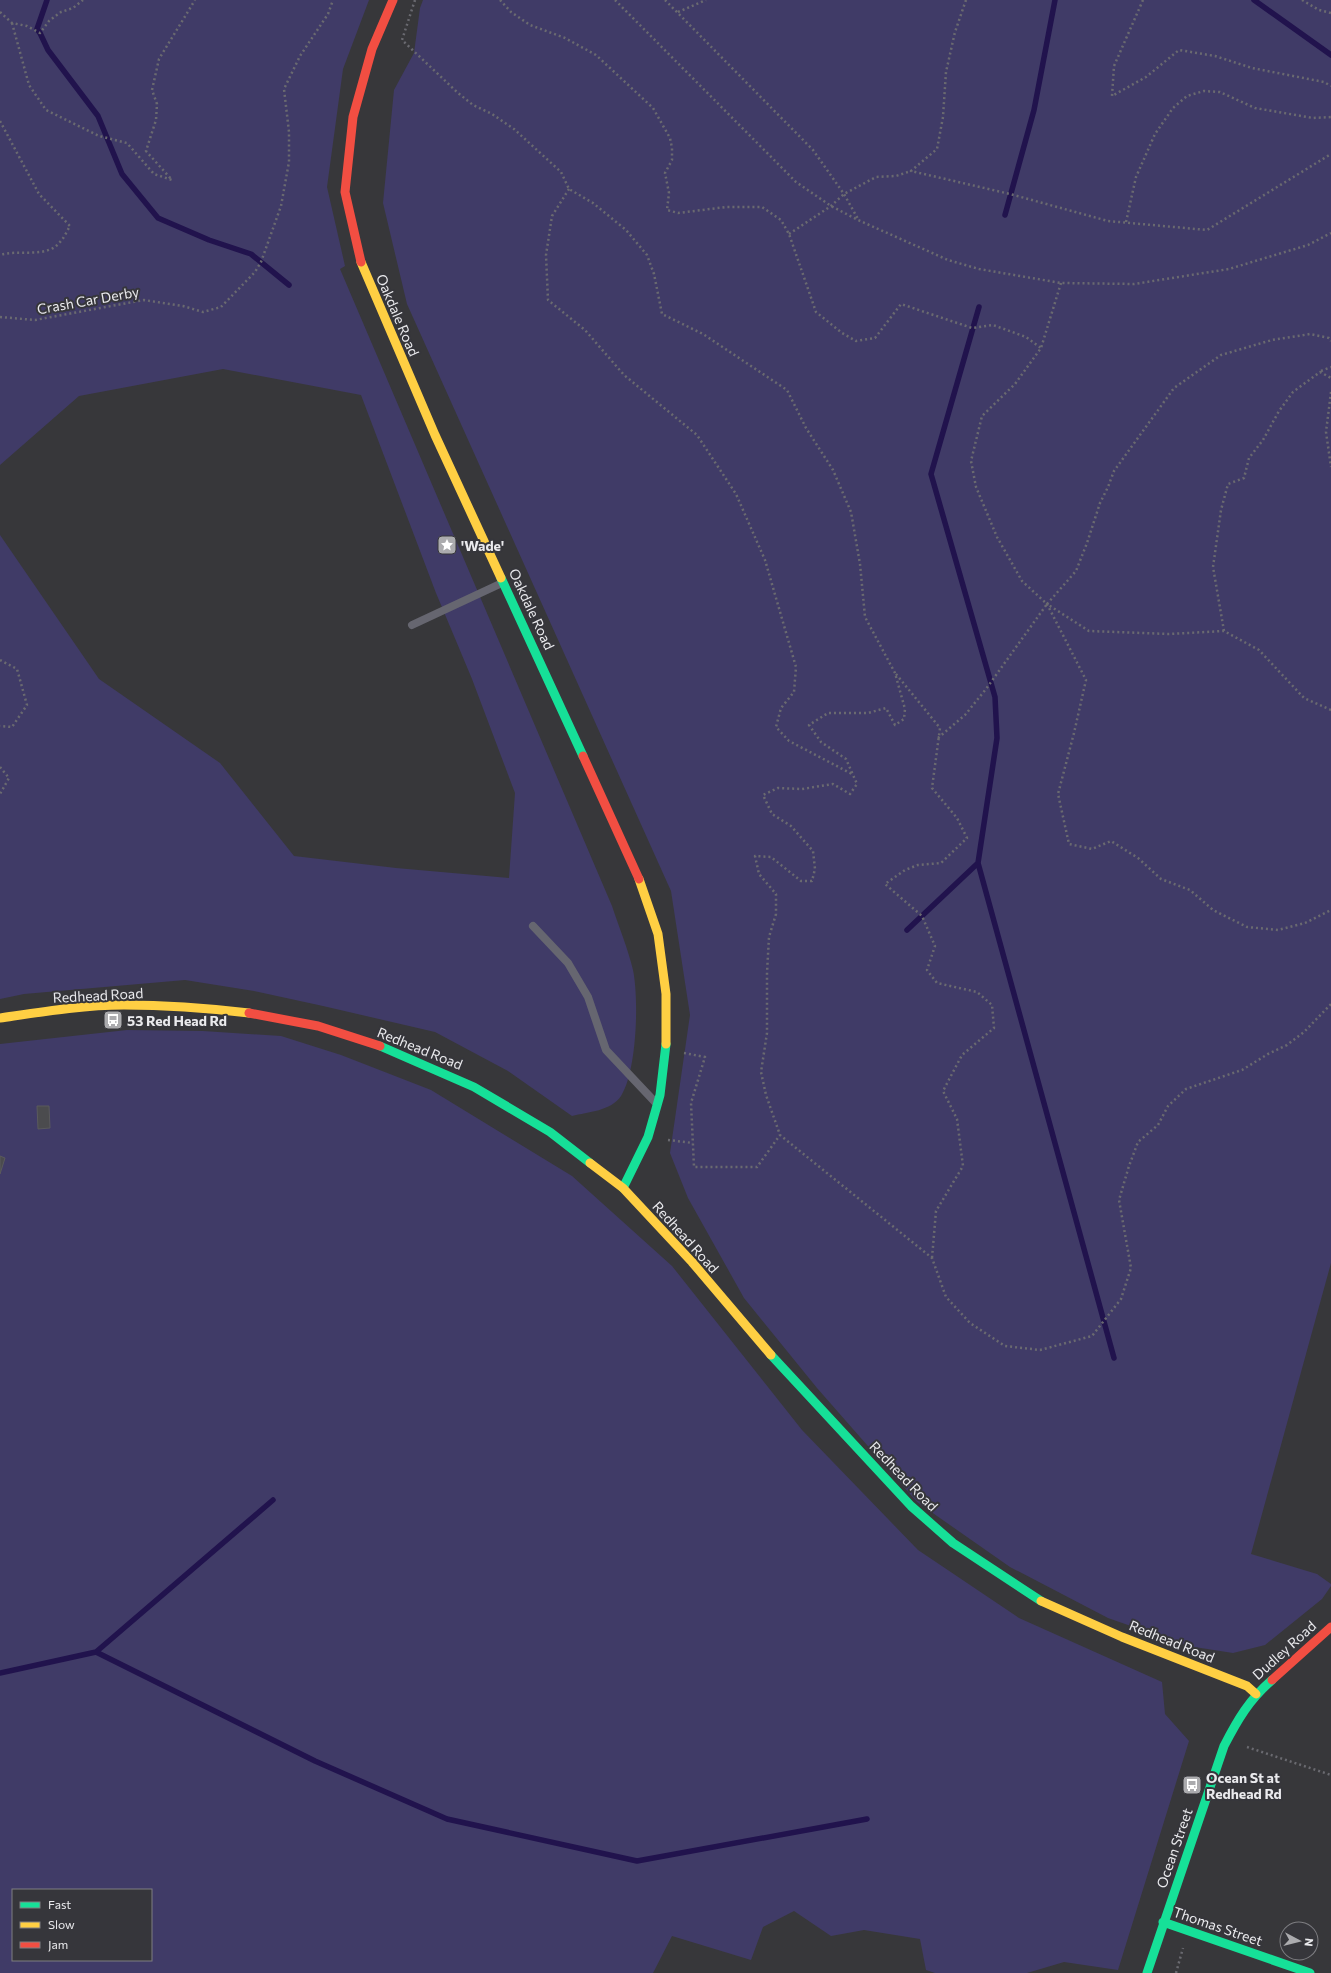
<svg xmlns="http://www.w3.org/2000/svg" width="1331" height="1973" font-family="Commissioner,sans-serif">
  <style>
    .green { fill: #403b67; fill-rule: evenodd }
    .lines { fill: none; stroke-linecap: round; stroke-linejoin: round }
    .stream { stroke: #21134d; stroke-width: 5.5 }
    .building { fill: #4b4b4e; stroke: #5a5a5d }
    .path { stroke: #6a6a70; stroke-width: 2.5; stroke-dasharray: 2 3; stroke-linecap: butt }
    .lane { stroke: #666670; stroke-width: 8 }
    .fast { stroke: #16e098; stroke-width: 9 }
    .slow { stroke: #ffcf43; stroke-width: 9 }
    .jam { stroke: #f24e42; stroke-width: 9 }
    .labels { text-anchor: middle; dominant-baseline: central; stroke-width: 4; stroke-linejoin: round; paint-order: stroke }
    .street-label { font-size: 14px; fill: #eaeaed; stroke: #36363b }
    .poi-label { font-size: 14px; font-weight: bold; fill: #eaeaed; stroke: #36363b; text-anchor: start }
  </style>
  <rect width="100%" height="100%" fill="#37373a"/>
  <!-- green -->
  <path class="green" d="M 0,0 L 369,0 L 343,69 L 327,187 L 345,266 L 340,269 L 612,906 C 619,927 628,949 633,970 C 639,999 637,1071 621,1096 C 611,1111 588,1112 572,1116 L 508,1071 L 435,1032 L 323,1006 L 254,991 L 185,980 L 24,994 L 0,999 L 0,535 L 99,679 L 220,763 L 294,856 L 396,868 L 509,878 L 515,793 L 472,679 L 436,593 L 361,395 L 223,369 L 79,396 L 0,465 Z
    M 423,0 L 1331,0 L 1331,1263 L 1251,1554 L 1317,1574 L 1331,1584 L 1331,1586 L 1322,1599 L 1265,1645 L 1233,1653 L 1188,1646 L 1108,1618 L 1010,1567 L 917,1502 L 817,1388 L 744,1298 L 688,1198 L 670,1153 L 690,1015 L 671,891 L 407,304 L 383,203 L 394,90 L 414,53 L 420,8 Z
    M 127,1030 L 203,1031 L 281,1036 L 341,1055 L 431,1090 L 572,1176 L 672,1266 L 802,1430 L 918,1550 L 1019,1618 L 1162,1682 L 1165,1714 L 1189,1741 L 1118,1970 L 1064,1962 L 1027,1973 L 935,1973 L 926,1970 L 920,1939 L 864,1930 L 831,1936 L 794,1911 L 763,1927 L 751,1960 L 672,1936 L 653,1973 L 0,1973 L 0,1044 ZM 13,1890 L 151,1890 L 151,1960 L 13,1960 Z"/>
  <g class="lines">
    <!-- stream -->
    <path class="stream" d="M 47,0 L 37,29 L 40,33 L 48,50 L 98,116 L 122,174 L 158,218 L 209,240 L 251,254 L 289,285
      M 1254,0 L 1331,55
      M 1005,215 L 1034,110 L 1055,0
      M 979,307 L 931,474 L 995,697 L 997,738 L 978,863 L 1114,1358
      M 907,930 L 978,863
      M 96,1652 L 315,1761 L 447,1819 L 637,1861 L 867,1819
      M 0,1673 L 96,1652 L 273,1500"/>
  </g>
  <!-- building -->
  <path class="building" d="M 37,1106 L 49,1106 L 50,1128 L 38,1129 Z
    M 0,1156 L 5,1158 L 0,1174 Z"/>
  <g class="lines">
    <!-- path -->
    <path class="path" d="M 415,0 L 402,40 L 458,93 L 473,105 L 492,114 L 514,129 L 561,172 L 569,189 L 593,203 L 626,230 L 647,255 L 654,274 L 662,314 L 703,334 L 787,390 L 806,428 L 833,470 L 851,512 L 860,564 L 865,617 L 895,673 L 905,709 L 904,719 L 895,725 L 886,708 L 868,713 L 828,713 L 809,725 L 821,742 L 846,759 L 857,784 L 850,794 L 833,784 L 802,789 L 778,788 L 763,795 L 772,814 L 791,826 L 813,851 L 815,869 L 812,881 L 801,881 L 771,857 L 755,856 L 759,874 L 776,894 L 776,914 L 769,937 L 767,973 L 767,1033 L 761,1072 L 766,1095 L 780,1135 L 932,1258 L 946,1297 L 970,1323 L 1005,1346 L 1040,1350 L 1092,1336 L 1121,1299 L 1131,1268 L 1119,1200 L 1129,1166 L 1138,1142 L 1158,1125 L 1168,1106 L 1186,1089 L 1242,1070 L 1268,1054 L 1287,1045 L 1304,1032 L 1331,1004
      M 500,0 L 511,12 L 530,25 L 565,38 L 596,55 L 653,108 L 670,138 L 672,148 L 672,160 L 665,173 L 669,193 L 667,210 L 678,213 L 726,207 L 762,207 L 781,220 L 789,234 L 816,312 L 842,333 L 856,341 L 875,338 L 901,304 L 972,328 L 993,325 L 1026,337 L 1041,348
      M 615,0 L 796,182 L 831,206 L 858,220 L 948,260 L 979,269 L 1061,283 L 1134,284 L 1229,269 L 1308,245 L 1331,233
      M 665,0 L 813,150 L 844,194 L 858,219
      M 966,0 L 955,32 L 946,72 L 943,117 L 937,149 L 911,171 L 1010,194 L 1108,221 L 1207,230 L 1331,154
      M 1143,0 L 1114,66 L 1112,96 L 1146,77 L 1179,50 L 1215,56 L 1252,68 L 1324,82 L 1331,86
      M 1302,0 L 1319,10 L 1331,13
      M 0,12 L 12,23 L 27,26 L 40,33 L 49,21 L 61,12 L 73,8 L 83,0
      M 678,12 L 706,0
      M 12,23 L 29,85 L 46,110 L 99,136 L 127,143 L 154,174 L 172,180 L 146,151 L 156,120 L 157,104 L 152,90 L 159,59 L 195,0
      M 0,121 L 39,194 L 70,226 C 67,231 64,238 60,242 C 47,259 18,249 0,255
      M 569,189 L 552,216 L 546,255 L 548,300 L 585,330 L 624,375 L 697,435 L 736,494 L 765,560 L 796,667 L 794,692 L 781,708 L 776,727 L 789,741 L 852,774
      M 1126,222 L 1136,177 L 1155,134 L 1173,108 L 1187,96 L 1204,91 L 1220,92 L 1255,108 L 1313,118 L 1331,117
      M 789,234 L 831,206 L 844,194 L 876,177 L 896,176 L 911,171
      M 1061,283 L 1041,348 L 1015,384 L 982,416 L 971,461 L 976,487 L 997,537 L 1022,581 L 1047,604 L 1076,571 L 1087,543 L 1100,503 L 1108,487 L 1114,471 L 1174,388 L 1221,355 L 1272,340 L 1310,334 L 1329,338 L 1331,341
      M 0,317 L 35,320 L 144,300 L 183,306 L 203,312 L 221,307 L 255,272 L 261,262 L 281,206 L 289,162 L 289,132 L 284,89 L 300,56 L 328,14 L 333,0
      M 1321,371 L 1331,367
      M 1331,392 L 1326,432 L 1331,467
      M 1224,631 L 1213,567 L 1221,510 L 1228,484 L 1244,478 L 1249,458 L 1263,440 L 1279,411 L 1293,392 L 1320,372 L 1331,378
      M 0,660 L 17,669 L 27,705 L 12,727 L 0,726
      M 896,674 L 940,728 L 932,788 L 957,818 L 967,838 L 941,863 L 918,865 L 905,870 L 885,884 L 922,916 L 935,946 L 927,970 L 937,983 L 977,992 L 992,1005 L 994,1028 L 962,1055 L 943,1091 L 957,1119 L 963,1166 L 936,1211 L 932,1258
      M 1331,710 L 1304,698 L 1259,650 L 1224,631 L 1169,634 L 1089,631 L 1047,604 L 1086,680 L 1074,733 L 1058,794 L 1069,844 L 1092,849 L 1111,841 L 1138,858 L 1161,879 L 1190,890 L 1213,910 L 1247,927 L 1278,930 L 1305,923 L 1331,910
      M 938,738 L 965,715 L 986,689 L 1047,604
      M 0,767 L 9,778 L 0,794
      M 684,1053 L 705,1057 L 691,1103 L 694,1167 L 757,1167 L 780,1135
      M 668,1140 L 693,1143
      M 1247,1747 L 1331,1775
      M 1176,1973 L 1183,1948"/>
    <!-- lane -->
    <path class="lane" d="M 412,625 L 502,583
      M 533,926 L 568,963 L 588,997 L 606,1050 L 655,1102"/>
    <!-- fast -->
    <path class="fast" d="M 501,578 L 583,756
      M 380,1046 L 474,1087 L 550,1132 L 590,1163
      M 623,1188 L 648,1137 L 660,1095 L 666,1044
      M 771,1355 L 911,1506 L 953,1543 L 1041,1601
      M 1163,1922 L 1310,1973
      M 1147,1973 L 1224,1746 C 1238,1719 1249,1700 1272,1680"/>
    <!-- slow -->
    <path class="slow" d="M 361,262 L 435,435 L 501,578
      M 639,879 L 658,934 L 666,994 L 666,1044
      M 0,1018 C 41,1012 83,1005 124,1005 C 166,1005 207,1008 249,1013
      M 590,1163 L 623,1188 L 692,1262 L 771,1355
      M 1041,1601 L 1122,1637 L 1247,1686 L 1256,1694"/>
    <!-- jam -->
    <path class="jam" d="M 361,262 L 345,192 L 353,117 L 372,49 L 393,0
      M 583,756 L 639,879
      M 249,1013 L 318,1026 L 380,1046
      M 1272,1680 L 1331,1627"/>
  </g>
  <!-- icons -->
  <defs>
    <g id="sight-square" transform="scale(1)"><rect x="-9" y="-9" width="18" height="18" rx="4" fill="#ababae" stroke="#36363b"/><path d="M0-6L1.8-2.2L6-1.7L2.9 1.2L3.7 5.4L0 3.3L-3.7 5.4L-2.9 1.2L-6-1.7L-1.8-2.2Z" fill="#fff"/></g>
    <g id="bus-square" transform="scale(1)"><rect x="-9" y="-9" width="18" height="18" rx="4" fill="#ababae" stroke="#36363b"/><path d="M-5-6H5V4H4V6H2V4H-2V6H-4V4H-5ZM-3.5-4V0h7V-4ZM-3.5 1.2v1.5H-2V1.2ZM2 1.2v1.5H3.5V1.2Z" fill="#fff"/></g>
  </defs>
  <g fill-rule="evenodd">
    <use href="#sight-square" x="447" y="545"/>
    <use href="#bus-square" x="113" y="1020"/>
    <use href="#bus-square" x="1192" y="1785"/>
  </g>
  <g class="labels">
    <!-- street labels -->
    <g class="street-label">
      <text transform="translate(88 300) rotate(-10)">Crash Car Derby</text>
      <text transform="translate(398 315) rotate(67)">Oakdale Road</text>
      <text transform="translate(532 609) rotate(65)">Oakdale Road</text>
      <text transform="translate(98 995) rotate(-3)">Redhead Road</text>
      <text transform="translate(420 1048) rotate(22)">Redhead Road</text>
      <text transform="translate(686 1237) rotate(48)">Redhead Road</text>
      <text transform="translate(904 1476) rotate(46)">Redhead Road</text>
      <text transform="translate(1172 1641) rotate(22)">Redhead Road</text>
      <text transform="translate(1284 1650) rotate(-42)">Dudley Road</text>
      <text transform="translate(1174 1848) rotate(-71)">Ocean Street</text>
      <text transform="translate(1218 1926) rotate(19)">Thomas Street</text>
    </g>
    <!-- poi labels -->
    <g class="poi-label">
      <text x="461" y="545">'Wade'</text>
      <text x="127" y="1020">53 Red Head Rd</text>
      <text x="1206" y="1777">Ocean St at<tspan x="1206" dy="16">Redhead Rd</tspan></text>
    </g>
  </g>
  <!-- legend -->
  <rect x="12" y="1889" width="140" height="72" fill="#36363b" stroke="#7e7e82"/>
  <rect x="20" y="1902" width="20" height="6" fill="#16e098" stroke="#7e7e82"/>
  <text x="48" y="1909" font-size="12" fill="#eaeaed">Fast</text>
  <rect x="20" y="1922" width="20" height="6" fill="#ffcf43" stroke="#7e7e82"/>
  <text x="48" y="1929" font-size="12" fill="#eaeaed">Slow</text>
  <rect x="20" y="1942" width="20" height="6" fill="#f24e42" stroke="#7e7e82"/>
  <text x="48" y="1949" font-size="12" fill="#eaeaed">Jam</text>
  <!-- north arrow -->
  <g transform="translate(1299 1941) rotate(97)"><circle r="19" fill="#36363b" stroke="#7e7e82"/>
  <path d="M0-3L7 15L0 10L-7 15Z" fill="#ababae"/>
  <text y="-6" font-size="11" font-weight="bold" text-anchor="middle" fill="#eaeaed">N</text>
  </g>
</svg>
